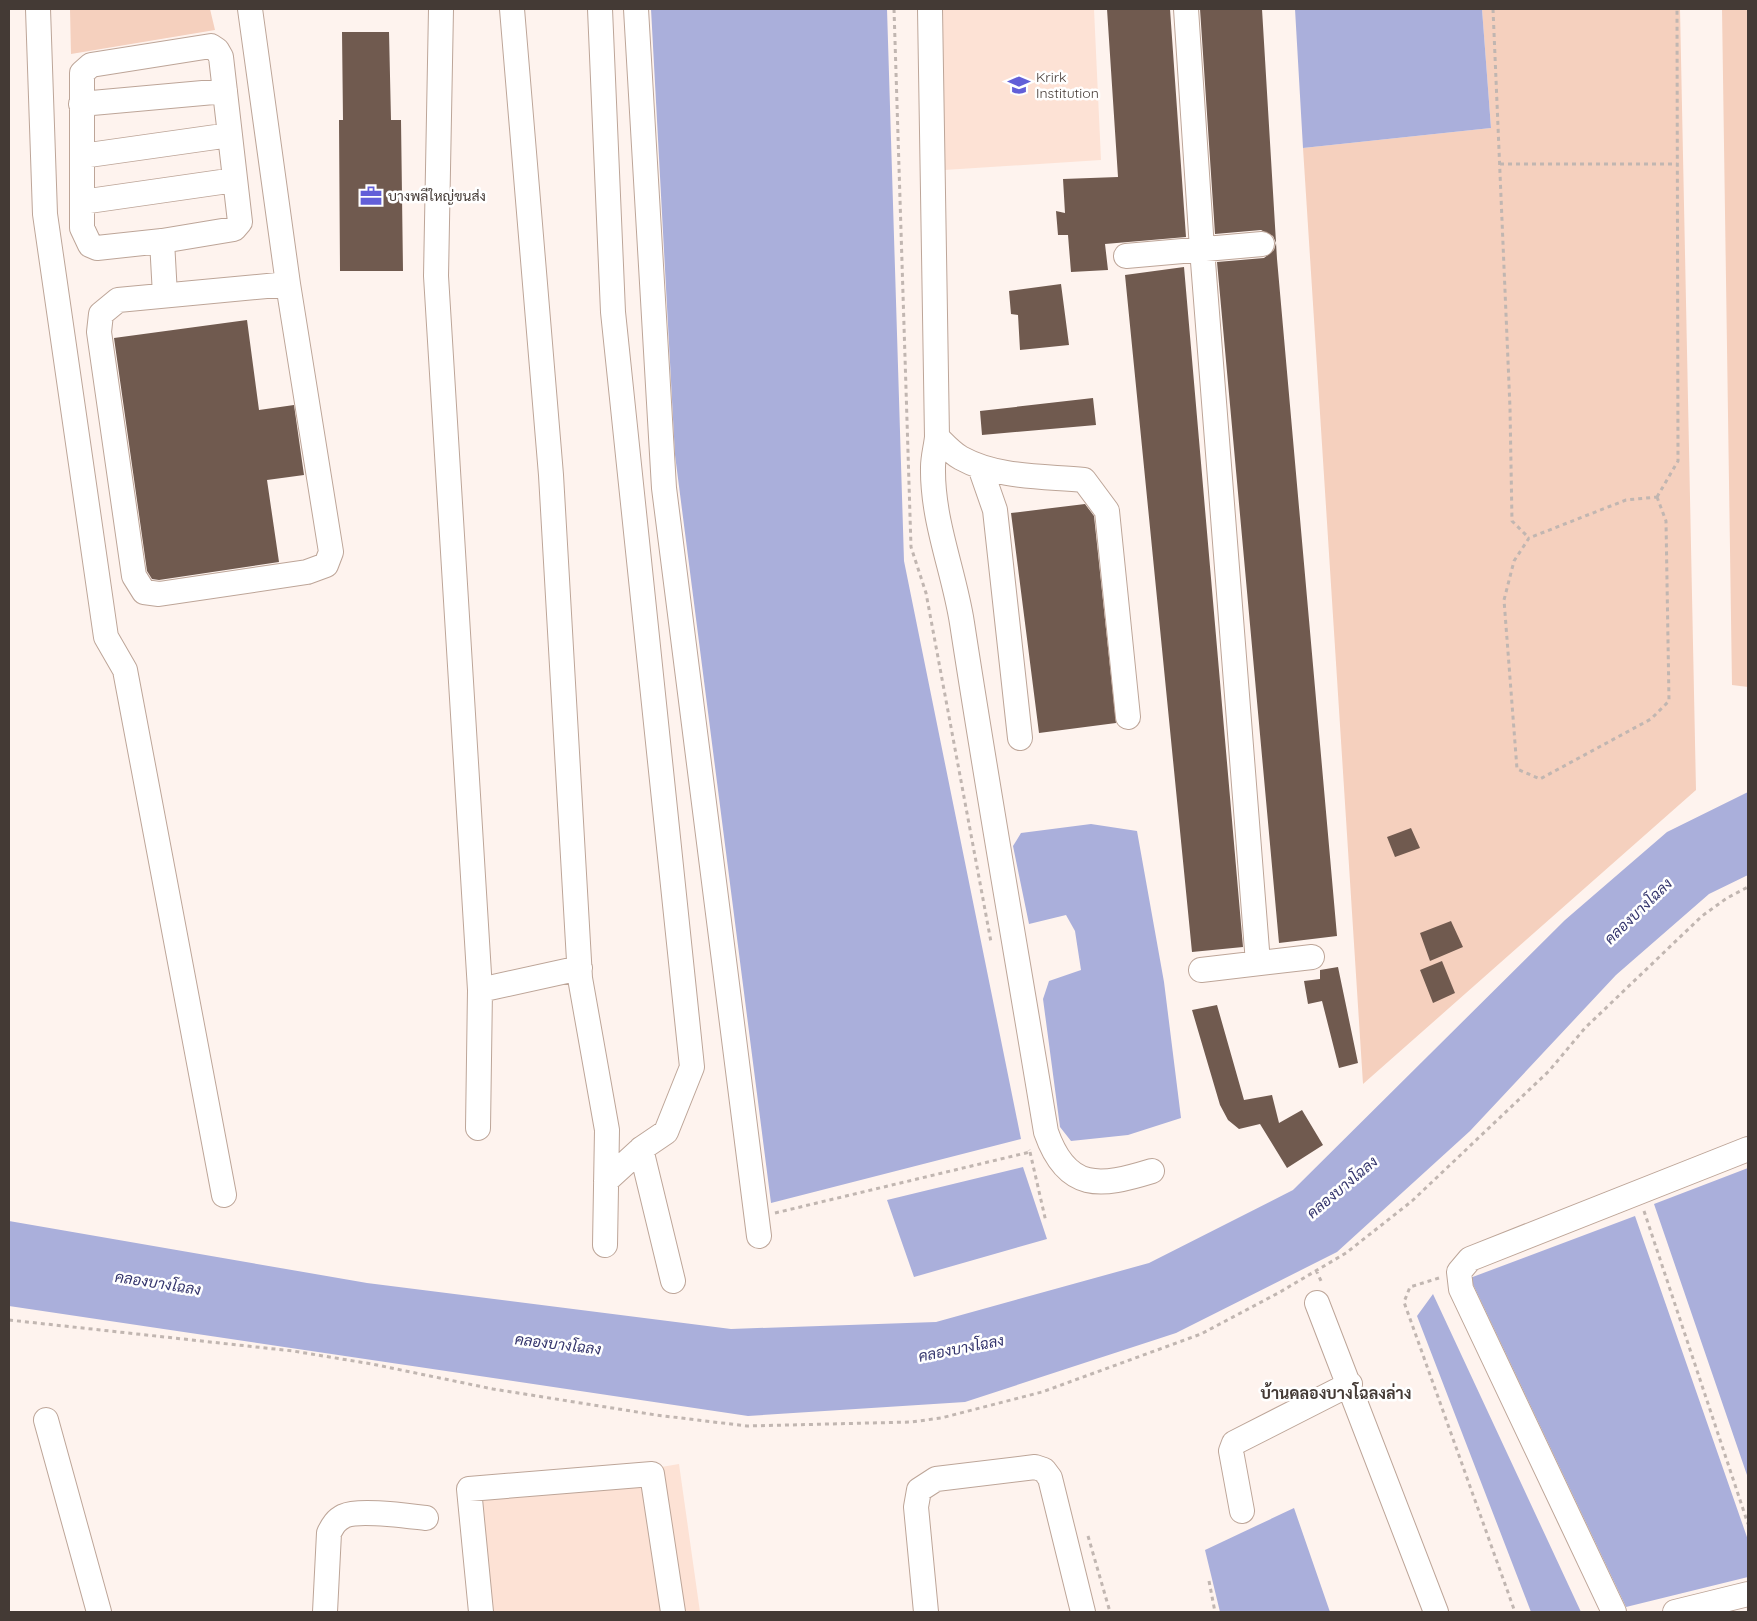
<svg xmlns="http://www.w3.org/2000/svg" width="1757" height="1621" font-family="Quicksand,Sarabun,sans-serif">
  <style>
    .built { fill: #fde2d5 }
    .green { fill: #f5d0be }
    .water { fill: #aaafdb }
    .building { fill: #705a4f }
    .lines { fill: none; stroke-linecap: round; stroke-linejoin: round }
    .minor-casing { stroke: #bda598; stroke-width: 26 }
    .path { stroke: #c1b6b1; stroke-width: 3; stroke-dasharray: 4 4; stroke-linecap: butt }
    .minor { stroke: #fff; stroke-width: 24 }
    .labels { text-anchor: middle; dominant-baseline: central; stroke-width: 5; stroke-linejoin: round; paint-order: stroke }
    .poi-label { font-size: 14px; fill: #443a35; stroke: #fff; text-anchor: start }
    .water-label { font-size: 15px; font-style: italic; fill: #34356d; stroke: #fff }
    .quarter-label { font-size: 16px; font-weight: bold; fill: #443a35; stroke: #fff }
  </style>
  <rect width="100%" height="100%" fill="#fef3ee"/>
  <!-- built -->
  <path class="built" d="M 938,9 L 1094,9 L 1101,160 L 944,170 Z
    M 679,1464 L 700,1612 L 480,1612 L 471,1499 Z"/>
  <!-- green -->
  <path class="green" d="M 70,9 L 210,9 L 215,30 L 71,54 Z
    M 1482,9 L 1680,9 L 1696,790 L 1363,1084 L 1303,148 L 1491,128 Z
    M 1722,9 L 1748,9 L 1748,687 L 1732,685 Z"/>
  <!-- water -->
  <path class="water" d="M 651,9 L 887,9 L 904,561 L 1021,1139 L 771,1203 L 675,455 Z
    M 1295,9 L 1482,9 L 1491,128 L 1303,148 Z
    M 1748,792 L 1748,875 L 1709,894 L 1616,975 L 1470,1131 L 1337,1252 L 1176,1333 L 965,1402 L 748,1416 L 9,1306 L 9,1221 L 367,1283 L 731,1329 L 936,1322 L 1149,1263 L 1293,1190 L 1565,920 L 1667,832 Z
    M 1091,824 L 1137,831 L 1164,982 L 1181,1118 L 1128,1135 L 1071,1141 L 1060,1127 L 1043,999 L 1049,981 L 1081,970 L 1075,931 L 1066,915 L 1029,924 L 1013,846 L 1021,833 Z
    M 1023,1167 L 1047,1239 L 914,1277 L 887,1200 Z
    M 1748,1168 L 1748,1478 L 1654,1204 Z
    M 1635,1216 L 1748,1540 L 1748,1577 L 1626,1607 L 1470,1278 Z
    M 1433,1294 L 1581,1612 L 1531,1612 L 1417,1316 Z
    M 1294,1508 L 1330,1612 L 1220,1612 L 1205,1550 Z"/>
  <!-- building -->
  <path class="building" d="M 1107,9 L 1170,9 L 1186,237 L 1105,244 L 1108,270 L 1071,272 L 1068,235 L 1058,235 L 1056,211 L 1065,213 L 1063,179 L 1118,177 Z
    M 1200,9 L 1262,9 L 1277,259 L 1337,936 L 1279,943 L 1217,262 L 1264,258 L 1274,250 L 1276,243 L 1273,236 L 1261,230 L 1215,234 Z
    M 342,32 L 389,32 L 391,120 L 401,120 L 403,271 L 340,271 L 339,120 L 343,120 Z
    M 1184,267 L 1243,947 L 1192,952 L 1125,275 Z
    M 1061,284 L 1069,345 L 1020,350 L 1018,315 L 1011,314 L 1009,291 Z
    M 247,320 L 259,410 L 294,405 L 304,475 L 267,480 L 279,562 L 159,580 L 152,579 L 147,571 L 114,338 Z
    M 1093,398 L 1096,425 L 982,435 L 980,411 Z
    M 1085,504 L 1094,516 L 1116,723 L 1039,733 L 1011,513 Z
    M 1411,828 L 1420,848 L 1395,857 L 1387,837 Z
    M 1451,921 L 1463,947 L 1430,961 L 1420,933 Z
    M 1442,961 L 1455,993 L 1433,1003 L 1420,970 Z
    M 1338,967 L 1358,1063 L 1339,1068 L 1322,1001 L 1308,1004 L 1304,981 L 1320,979 L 1320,970 Z
    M 1217,1005 L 1244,1100 L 1272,1095 L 1279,1123 L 1302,1110 L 1323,1145 L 1287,1168 L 1260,1124 L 1239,1129 L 1228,1120 L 1220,1105 L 1192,1010 Z"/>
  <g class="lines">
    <!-- minor casing -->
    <g class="minor-casing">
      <path id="minor" d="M 38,9 L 45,214 L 106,637 L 125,670 L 224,1195
        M 250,9 L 288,284 L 118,300 L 101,314 L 99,332 L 134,576 L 144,592 L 159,594 L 307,572 L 326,565 L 331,552 L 288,284
        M 441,9 L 436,276 L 480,990 L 478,1128
        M 512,9 L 551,475 L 580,978 L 607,1130 L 605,1245
        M 600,9 L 613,312 L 692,1067 L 666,1132 L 641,1149 L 606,1181
        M 636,9 L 664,488 L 759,1236
        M 930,9 L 937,437 C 936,447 933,457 933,467 C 932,521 954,571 962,623 C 988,793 1018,962 1046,1132 C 1067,1192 1100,1187 1152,1171
        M 1186,9 L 1202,249 L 1258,963
        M 211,46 L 217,50 L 221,57 L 240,222 L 234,229 L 162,241 L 97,248 L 90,245 L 82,228 L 82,73 L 91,65 Z
        M 81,104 L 225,91
        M 82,156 L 230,135
        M 82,202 L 235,180
        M 162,241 L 165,295
        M 1126,256 L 1262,244
        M 937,437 C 944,444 952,453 961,458 C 997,478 1043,476 1084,480 L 1107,511 L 1128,717
        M 980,467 L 995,510 L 1020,738
        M 1201,970 L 1312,957
        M 480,990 L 580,968
        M 641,1149 L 673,1281
        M 1317,1303 L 1436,1612
        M 46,1420 L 99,1612
        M 1242,1511 L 1231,1451 L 1234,1443 L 1350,1384
        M 325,1612 L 329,1533 C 333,1525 336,1520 344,1516 C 359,1509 408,1516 426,1518
        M 481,1612 L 469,1489 L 652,1474 L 673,1612
        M 926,1612 L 916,1507 L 919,1490 L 936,1479 L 1035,1467 L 1044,1470 L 1050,1478 L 1083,1612
        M 1614,1612 L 1461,1289 L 1459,1272 L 1470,1259 L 1748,1149
        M 1675,1612 L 1748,1594"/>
    </g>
    <!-- path -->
    <path class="path" d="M 894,9 L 911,547 L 926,593 L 991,942
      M 1493,9 L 1510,408 L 1512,521 L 1529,538
      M 1500,164 L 1677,164
      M 1657,497 L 1666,521 L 1669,701 L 1651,719 L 1540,779 L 1517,769 L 1504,600 L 1514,561 L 1529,538 L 1626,500 Z
      M 1657,497 L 1678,461 L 1677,9
      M 1030,1152 L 1046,1222
      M 1644,1211 L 1748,1524
      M 775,1213 L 1030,1152 L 1029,1150
      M 1316,1270 L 1322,1283
      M 1439,1278 L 1410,1287 L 1404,1302 L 1515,1612
      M 9,1320 L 293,1351 L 372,1364 L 493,1389 L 656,1415 L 747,1426 L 911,1422 L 941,1418 L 1042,1392 L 1201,1334 L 1280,1292 L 1346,1253 L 1412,1201 L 1549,1071 L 1585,1028 L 1702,916 L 1727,898 L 1748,887
      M 1088,1536 L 1110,1612
      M 1209,1581 L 1215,1612"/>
    <!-- minor -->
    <use href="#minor" class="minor"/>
  </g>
  <!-- icons -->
  <defs>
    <g id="university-bare" transform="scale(1.725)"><path d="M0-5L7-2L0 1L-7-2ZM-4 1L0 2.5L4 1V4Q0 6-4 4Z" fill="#625fd8" stroke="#fff" stroke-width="2.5" paint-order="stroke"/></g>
    <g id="office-bare" transform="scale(1.725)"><path d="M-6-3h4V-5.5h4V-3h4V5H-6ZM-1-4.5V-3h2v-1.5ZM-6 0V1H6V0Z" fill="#625fd8" stroke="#fff" stroke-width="2.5" paint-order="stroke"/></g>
  </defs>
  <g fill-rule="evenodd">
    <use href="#university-bare" x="1019" y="85"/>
    <use href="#office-bare" x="371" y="196"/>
  </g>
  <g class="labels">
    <!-- poi labels -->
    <g class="poi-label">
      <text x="1036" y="77">Krirk<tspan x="1036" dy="16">Institution</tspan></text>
      <text x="388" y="196">บางพลีใหญ่ขนส่ง</text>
    </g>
    <!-- water labels -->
    <g class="water-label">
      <text transform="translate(1638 911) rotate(-44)">คลองบางโฉลง</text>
      <text transform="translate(1342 1187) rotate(-40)">คลองบางโฉลง</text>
      <text transform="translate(158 1283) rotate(9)">คลองบางโฉลง</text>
      <text transform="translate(558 1344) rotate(7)">คลองบางโฉลง</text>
      <text transform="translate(961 1348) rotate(-11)">คลองบางโฉลง</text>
    </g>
    <!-- quarter labels -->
    <g class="quarter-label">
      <text x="1336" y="1393">บ้านคลองบางโฉลงล่าง</text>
    </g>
  </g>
  <!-- border -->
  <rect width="1757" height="1621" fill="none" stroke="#443a35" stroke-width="20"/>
</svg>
